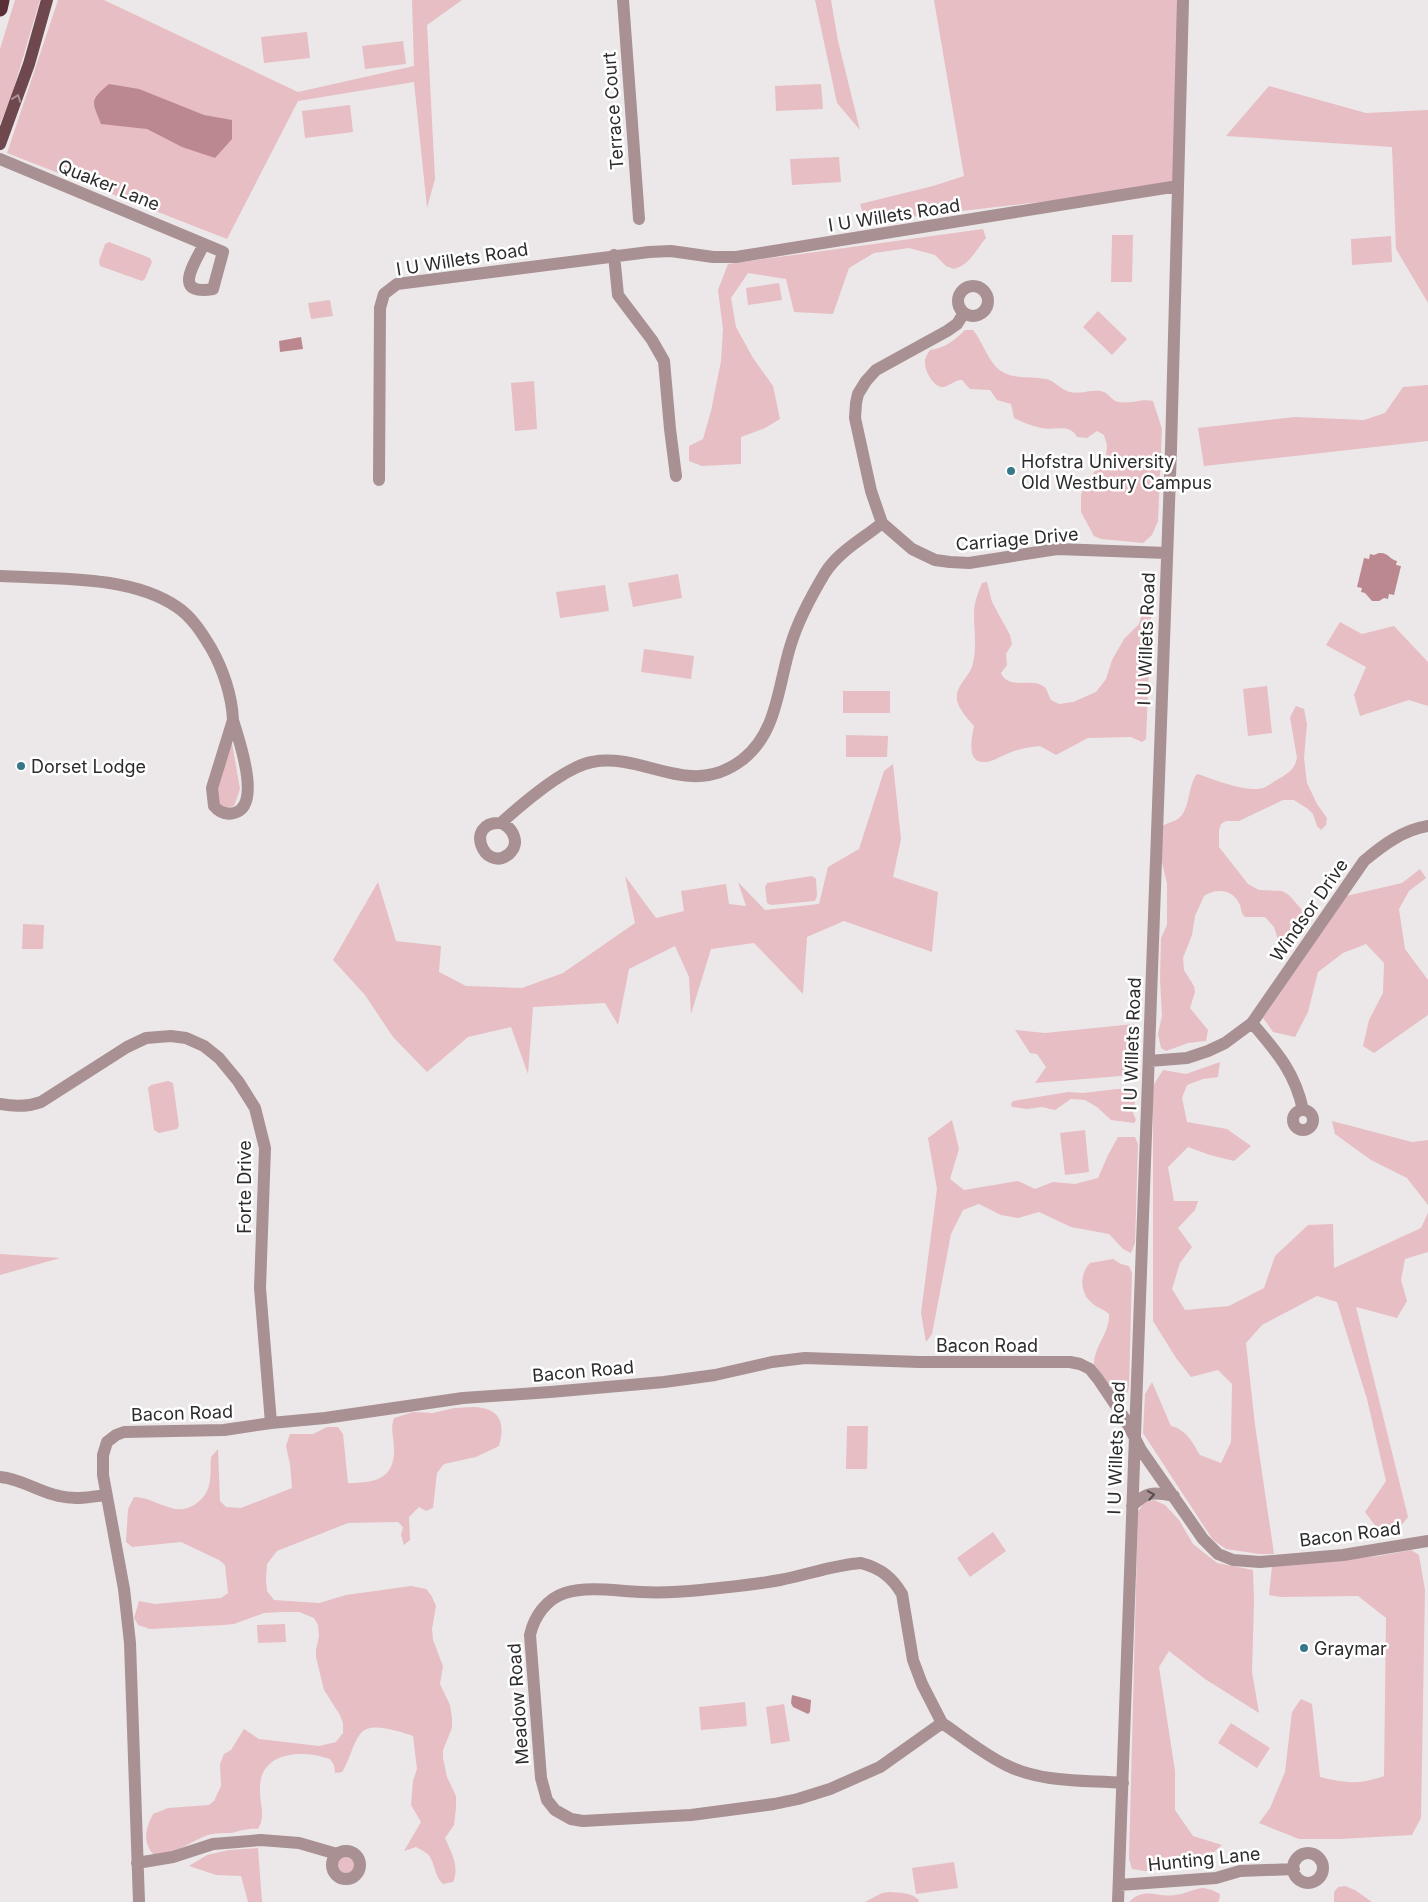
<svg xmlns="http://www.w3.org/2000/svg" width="1428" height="1902" font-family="Inter,sans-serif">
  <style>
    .green { fill: #e6bec3 }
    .water { fill: #bb888f }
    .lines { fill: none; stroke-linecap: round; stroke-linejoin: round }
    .minor { stroke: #a89093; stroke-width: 12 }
    .major { stroke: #6f484e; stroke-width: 12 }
    .highway { stroke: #5a2f36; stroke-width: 15 }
    .oneway { stroke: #a99195 }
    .oneway2 { stroke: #584f50 }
    .poi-dot { fill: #36778a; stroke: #fff; stroke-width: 2 }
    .labels { text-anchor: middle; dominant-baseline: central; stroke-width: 5; stroke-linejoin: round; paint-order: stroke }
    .street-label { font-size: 18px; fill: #2d2c2c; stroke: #fff }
    .poi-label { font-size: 18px; fill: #2d2c2c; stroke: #fff; text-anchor: start }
  </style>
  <rect width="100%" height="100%" fill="#ece8e9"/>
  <!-- green -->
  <path class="green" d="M 15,0 L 40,0 L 11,98 L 0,124 L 0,49 Z
    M 58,0 L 104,0 L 298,92 L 414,66 L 412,0 L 462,0 L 427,25 L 435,179 L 427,208 L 414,82 L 298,101 L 227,239 L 7,153 Z
    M 815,0 L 831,0 L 838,41 L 860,130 L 837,103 Z
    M 934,0 L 1183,0 L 1178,186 L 866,222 L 860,204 L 933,186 L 964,176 Z
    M 307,32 L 310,58 L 264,63 L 261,37 Z
    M 403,41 L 406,64 L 365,69 L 362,46 Z
    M 821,84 L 823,109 L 776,111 L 775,86 Z
    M 1269,86 L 1366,113 L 1428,110 L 1428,303 L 1396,249 L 1392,147 L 1226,136 Z
    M 350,105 L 353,132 L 305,138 L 302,111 Z
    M 839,157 L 841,182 L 792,185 L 790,159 Z
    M 983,229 L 986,238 C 975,250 971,264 954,269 L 946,266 L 935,255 L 909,248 L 874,253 L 849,268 L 833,314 L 794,312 L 786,279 L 748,273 L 731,298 L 736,327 L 753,358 L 773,386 L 780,419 L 765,428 L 741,437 L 741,464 L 702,466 L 689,461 L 689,446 L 703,439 L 711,411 L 721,361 L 723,329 L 718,290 L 728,264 Z
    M 1112,235 L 1133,235 L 1132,282 L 1111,282 Z
    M 1391,236 L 1392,262 L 1352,265 L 1351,239 Z
    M 109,242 L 150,258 L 152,262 L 145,279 L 142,281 L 100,266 L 99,261 L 105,244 Z
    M 779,283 L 782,300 L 748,305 L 746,288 Z
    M 330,300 L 333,316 L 311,319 L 308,303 Z
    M 1098,311 L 1127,339 L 1112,355 L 1083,327 Z
    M 965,330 L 973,330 C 983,342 988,362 1001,371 C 1015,380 1031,376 1046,379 C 1055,381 1061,390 1070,392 C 1081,395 1093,388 1104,392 C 1110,395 1112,401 1119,402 C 1131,404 1142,398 1153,401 L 1162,429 L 1158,521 L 1152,535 L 1143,543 L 1101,539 L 1094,536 L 1081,512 L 1081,496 L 1084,485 L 1106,457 L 1107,445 L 1104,435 L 1097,431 L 1087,438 L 1077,437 C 1070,423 1053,431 1041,428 C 1032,426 1022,422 1014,418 L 1011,404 L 997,400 L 990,390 L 970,389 L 962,380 C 954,380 950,386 943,387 C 933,387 924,370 925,361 C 925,358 928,353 930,350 C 945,348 955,340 965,330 Z
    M 534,381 L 537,429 L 515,431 L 511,383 Z
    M 1428,385 L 1428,441 L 1204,466 L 1198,428 L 1295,417 L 1364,420 L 1385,413 L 1403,387 Z
    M 678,574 L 682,598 L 633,607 L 628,583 Z
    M 987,582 L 992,602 L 1010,635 L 1012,644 L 1006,654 L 1007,665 L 1001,673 C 1009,692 1035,675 1046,689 C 1048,692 1049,697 1051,700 L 1059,704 L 1073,702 L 1096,692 L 1106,679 L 1112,660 L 1124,639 L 1139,624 L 1147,595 L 1152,597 L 1146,739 L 1142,742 L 1131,737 L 1088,738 L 1056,755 L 1040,746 C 1030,747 1018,749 1009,753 C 1001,756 991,763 983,762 C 966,762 972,736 974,726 C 968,719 959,710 957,700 C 955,685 971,676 973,663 C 977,646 974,630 974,613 C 974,603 978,593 982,583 Z
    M 605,585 L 609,611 L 560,618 L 556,592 Z
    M 1340,622 L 1362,634 L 1394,626 L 1428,662 L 1428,706 L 1409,700 L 1360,716 L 1354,695 L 1366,667 L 1326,645 Z
    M 644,649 L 694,656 L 691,679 L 641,672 Z
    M 1267,686 L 1272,733 L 1248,736 L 1243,689 Z
    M 843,691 L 890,691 L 890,713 L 843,713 Z
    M 1296,706 L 1304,709 L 1307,724 L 1304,758 L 1307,783 L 1317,804 L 1327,818 L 1326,825 L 1321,830 L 1317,826 L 1313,814 L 1308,809 L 1294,800 L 1283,800 L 1239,821 L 1226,821 L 1221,824 L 1219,830 L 1219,847 L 1248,884 L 1259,890 L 1282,891 L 1289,895 L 1302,910 L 1308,912 L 1307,917 L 1299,927 L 1293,943 L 1286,947 L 1278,940 L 1274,927 L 1265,917 L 1245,917 C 1240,912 1242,909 1239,903 C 1232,889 1216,888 1204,896 L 1195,916 L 1192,935 L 1183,958 L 1184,970 L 1194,986 L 1195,992 L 1190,1008 L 1208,1030 L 1206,1041 L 1188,1043 L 1166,1051 L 1161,1048 L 1158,1034 L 1162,1016 L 1160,979 L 1161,938 L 1167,925 L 1167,884 L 1161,858 L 1162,827 C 1168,821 1176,823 1182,815 C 1190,804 1189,783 1197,774 C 1214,779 1246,793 1263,788 C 1269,786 1274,781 1280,778 C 1289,773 1295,768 1297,758 L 1290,717 Z
    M 846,735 L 888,736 L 887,757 L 846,757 Z
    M 232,743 L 240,789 L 234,806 L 225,808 L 218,803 L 215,794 Z
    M 893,764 L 901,839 L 893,877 L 938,892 L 932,952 L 844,921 L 807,937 L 803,994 L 754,943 L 711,949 L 691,1014 L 689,977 L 675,946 L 629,969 L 618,1025 L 605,1003 L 533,1007 L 528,1074 L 511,1027 L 468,1037 L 427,1072 L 393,1037 L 365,995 L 333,960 L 378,882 L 396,941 L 441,946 L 439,972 L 466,986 L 522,988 L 563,973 L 635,923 L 625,876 L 656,918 L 684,911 L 681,891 L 726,884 L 729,904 L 746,906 L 738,882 L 765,910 L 819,904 L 828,867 L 859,849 L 884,771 Z
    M 1420,869 L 1426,878 L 1409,891 L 1399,909 L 1405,949 L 1428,980 L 1428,1015 L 1374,1053 L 1363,1046 L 1369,1020 L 1383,993 L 1384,963 L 1366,944 L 1343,953 L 1318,972 L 1308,1012 L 1295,1037 L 1273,1032 L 1263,1018 L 1346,896 L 1402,883 Z
    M 812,876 L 816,879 L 817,896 L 815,901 L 771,905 L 767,903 L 765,887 L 767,883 Z
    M 23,924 L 44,925 L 43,949 L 22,949 Z
    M 1134,1024 L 1137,1026 L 1138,1032 L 1137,1069 L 1133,1075 L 1035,1083 L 1046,1067 L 1037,1054 L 1030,1053 L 1015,1030 L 1045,1033 Z
    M 1220,1062 L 1218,1077 L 1203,1079 L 1187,1085 L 1182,1098 L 1187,1122 L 1227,1129 L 1251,1146 L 1234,1161 L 1210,1155 L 1188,1147 L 1168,1167 L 1174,1201 L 1198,1201 L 1195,1210 L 1178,1228 L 1192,1247 L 1180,1263 L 1172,1289 L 1185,1310 L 1229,1306 L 1264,1288 L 1275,1256 L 1308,1225 L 1333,1224 L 1334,1268 L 1421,1228 L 1428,1213 L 1428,1252 L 1405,1259 L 1401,1280 L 1407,1301 L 1397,1318 L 1356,1307 L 1408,1517 L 1396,1532 L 1377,1528 L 1365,1512 L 1386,1481 L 1367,1399 L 1337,1302 L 1317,1296 L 1262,1325 L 1246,1343 L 1255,1425 L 1274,1554 L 1259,1554 L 1226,1549 L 1213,1540 L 1143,1433 L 1145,1394 L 1152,1382 L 1171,1426 C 1187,1430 1192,1442 1200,1455 L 1221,1463 L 1231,1442 L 1232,1384 L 1218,1370 L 1191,1377 L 1176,1358 L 1153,1321 L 1153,1086 L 1163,1070 L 1186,1074 Z
    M 168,1081 L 173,1083 L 179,1126 L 177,1129 L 159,1133 L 154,1130 L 148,1088 L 151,1085 Z
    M 1117,1089 L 1131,1089 L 1135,1093 C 1135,1100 1135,1106 1133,1113 L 1136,1120 L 1134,1123 L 1111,1120 L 1097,1107 L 1085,1100 L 1071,1099 L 1055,1110 L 1042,1107 L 1027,1109 L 1012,1107 L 1011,1104 L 1013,1101 L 1068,1092 L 1083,1093 Z
    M 952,1120 L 959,1149 L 950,1179 L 964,1190 L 1018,1181 L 1035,1189 L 1053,1182 L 1075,1184 L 1098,1178 L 1108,1155 L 1118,1137 L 1135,1137 L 1138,1144 L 1135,1243 L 1131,1253 L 1123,1249 L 1109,1234 L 1071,1227 L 1039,1212 L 1018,1218 L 1001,1215 L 979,1204 L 963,1210 L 951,1234 L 932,1334 L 926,1342 L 921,1313 L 937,1189 L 928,1138 Z
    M 1332,1121 L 1412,1142 L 1428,1140 L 1428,1205 L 1407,1178 L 1371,1160 L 1335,1134 Z
    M 1085,1130 L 1089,1172 L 1065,1175 L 1060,1133 Z
    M 0,1254 L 60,1258 L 0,1275 Z
    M 1113,1259 L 1121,1264 L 1129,1266 L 1132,1273 L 1129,1387 L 1126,1396 L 1122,1397 C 1109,1391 1103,1375 1094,1364 C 1094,1346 1110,1333 1109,1314 C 1104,1309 1097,1308 1092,1303 C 1080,1294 1079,1274 1090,1263 Z
    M 473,1407 C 499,1408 506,1421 499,1446 L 476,1457 L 444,1464 L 437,1473 L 433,1508 L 426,1511 L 419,1507 L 409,1517 L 410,1540 L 404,1545 L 401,1535 L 403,1527 L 398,1522 L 348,1523 L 277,1551 L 267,1564 L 266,1580 L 267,1591 L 274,1600 L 319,1603 L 346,1595 L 411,1586 L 426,1589 L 431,1595 L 436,1606 L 432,1629 L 433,1640 L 443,1666 L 440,1684 L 450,1705 L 452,1718 L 452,1728 L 443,1750 L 443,1758 L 447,1777 L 456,1796 L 456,1808 L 454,1825 L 445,1838 C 451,1852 460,1867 453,1882 L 443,1884 C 435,1876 436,1869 431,1859 C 429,1853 421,1850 416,1847 L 404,1851 L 421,1822 L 411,1805 L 413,1781 L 417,1769 L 413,1736 C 400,1732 371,1721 361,1733 C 352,1744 350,1760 342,1772 L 335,1773 L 334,1765 L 330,1759 C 302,1749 258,1751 260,1791 C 260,1806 266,1815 258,1829 C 248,1828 241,1831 231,1833 C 224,1833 216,1833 208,1835 C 189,1842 174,1856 153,1854 C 142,1841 146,1828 153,1814 L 168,1808 L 209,1805 L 214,1801 L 221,1786 L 220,1764 L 224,1754 L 231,1750 L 244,1729 L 259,1739 L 319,1746 L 336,1742 L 343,1733 L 343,1723 L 340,1715 L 324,1690 L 316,1657 L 316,1650 L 319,1636 L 318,1625 L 314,1618 L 299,1612 L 281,1612 L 264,1613 L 234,1624 L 224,1625 L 150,1629 L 138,1625 L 134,1618 L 139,1601 L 155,1604 L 221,1598 L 228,1593 L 225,1565 L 219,1560 L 181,1542 L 132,1547 L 126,1542 L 128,1509 L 134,1497 C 149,1497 160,1506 175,1509 C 188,1511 201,1503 207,1491 C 212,1482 210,1467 211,1457 L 218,1449 L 220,1501 L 226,1507 L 241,1508 L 292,1488 L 290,1464 L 286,1446 L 290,1434 L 313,1434 L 327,1427 L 338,1427 L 343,1434 L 348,1483 C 373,1483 395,1480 394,1449 C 394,1437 390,1430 394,1418 L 413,1412 L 433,1413 L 454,1408 Z
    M 847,1426 L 868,1426 L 867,1469 L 846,1469 Z
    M 1154,1500 L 1165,1505 L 1179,1520 L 1193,1544 L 1217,1563 L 1253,1570 L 1254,1602 L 1252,1672 L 1259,1713 L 1205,1679 L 1169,1651 L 1159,1667 L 1175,1771 L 1175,1810 L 1193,1836 L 1222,1845 L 1200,1865 L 1145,1871 L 1132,1869 L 1129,1859 L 1138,1512 L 1144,1502 Z
    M 993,1532 L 1006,1551 L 970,1577 L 957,1558 Z
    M 1411,1550 L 1419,1555 L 1425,1590 L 1421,1818 L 1412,1835 L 1340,1839 L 1299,1839 L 1259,1823 L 1270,1808 L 1285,1772 L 1292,1712 L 1301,1699 L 1312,1704 L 1320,1777 C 1345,1783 1359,1785 1384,1776 L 1386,1618 L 1358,1596 L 1281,1597 L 1269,1595 L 1272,1566 L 1379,1556 Z
    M 285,1624 L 286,1642 L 258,1643 L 257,1625 Z
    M 745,1702 L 747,1726 L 701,1730 L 699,1707 Z
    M 784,1704 L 790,1741 L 771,1744 L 766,1707 Z
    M 1231,1723 L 1270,1748 L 1257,1768 L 1218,1743 Z
    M 258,1848 L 262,1902 L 248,1902 L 241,1876 L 216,1875 L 189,1866 L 207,1855 L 229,1850 Z
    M336 1865a10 10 0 1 1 20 0a10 10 0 1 1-20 0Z
    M 954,1862 L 958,1888 L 916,1894 L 912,1868 Z
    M 1345,1886 L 1355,1890 L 1372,1902 L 1334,1902 L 1334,1892 L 1338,1887 Z
    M 1203,1888 L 1212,1890 L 1220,1894 L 1219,1901 L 1217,1902 L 1129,1902 C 1145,1886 1157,1898 1175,1895 C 1185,1894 1193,1889 1203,1888 Z
    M 889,1892 C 900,1893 911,1892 919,1900 L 918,1902 L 865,1902 L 882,1893 Z"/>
  <!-- water -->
  <path class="water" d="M 109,84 L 139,89 L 204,115 L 232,120 L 232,139 L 215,158 L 182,147 L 147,129 L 101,124 C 92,101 89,101 109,84 Z
    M 301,337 L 303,349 L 280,352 L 279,341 Z
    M 1379,553 C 1388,552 1389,559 1397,561 L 1396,565 L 1401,566 L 1394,595 L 1389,594 L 1388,599 L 1384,598 L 1379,601 L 1372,601 L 1365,593 L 1361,592 L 1362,588 L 1357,587 L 1364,558 L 1369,559 L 1370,554 L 1374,555 Z
    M 792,1695 L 811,1700 L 810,1712 L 808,1714 L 793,1707 L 791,1703 Z"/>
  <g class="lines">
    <!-- minor -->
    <path class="minor" d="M 623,0 L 639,219
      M 0,159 L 204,244 L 223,252 L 213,289 C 171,296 195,263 204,244
      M 614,255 L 618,295 L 652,340 L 664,361 L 670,429 L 676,476
      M958 301a15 15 0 1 1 30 0a15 15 0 1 1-30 0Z
      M 964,313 L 957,324 L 947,331 L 876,370 L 866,381 L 858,394 L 856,403 L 855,418 L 871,491 L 882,523 L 912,549 L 935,560 L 950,562 L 969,563 L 1057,549 L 1167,553
      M 379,480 L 380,308 L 384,294 L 397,284 L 649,252 L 671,251 L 713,257 L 736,257 L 1178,186
      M 0,576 C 55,579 131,575 177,607 C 192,617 202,633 211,648 C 223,669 232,696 233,720
      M 233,720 C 238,738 263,806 234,813 C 226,815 219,812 214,806 L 212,788 Z
      M 501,823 C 513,828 521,843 509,854 C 484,874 463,821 501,823 C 522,804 564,767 592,762 C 645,752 689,800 742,760 C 778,733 778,684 791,644 C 798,621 813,593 825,573 C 839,551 863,539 882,523
      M 1252,1023 C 1276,1051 1295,1072 1303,1110
      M 1149,1061 L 1187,1058 L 1208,1051 L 1225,1043 L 1252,1023 L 1364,861 C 1383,845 1403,830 1428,826
      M 0,1104 C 15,1107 27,1107 41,1102 L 127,1047 L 146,1038 L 171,1036 L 186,1038 L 204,1046 L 219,1058 L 238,1081 L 255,1108 L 265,1148 L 260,1288 L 271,1423
      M1293 1120a10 10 0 1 1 20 0a10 10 0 1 1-20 0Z
      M 0,1477 C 22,1479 39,1492 59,1496 C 75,1500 90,1497 106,1495
      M 1132,1506 C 1147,1491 1154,1492 1174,1496
      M 861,1563 C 880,1568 892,1577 902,1594 L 913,1660 L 922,1684 L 942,1723 L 880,1767 L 830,1789 L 798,1799 L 774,1804 L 691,1815 L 583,1821 L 571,1819 L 555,1810 L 547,1800 L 541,1778 L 530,1635 C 534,1617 546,1599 565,1593 C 588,1586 616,1591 640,1592 C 660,1593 681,1592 701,1590 C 727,1587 754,1585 780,1580 C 807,1575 833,1565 861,1563 Z
      M 942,1723 C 963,1737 983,1754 1006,1765 C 1042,1783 1084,1780 1123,1783
      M332 1865a14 14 0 1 1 28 0a14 14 0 1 1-28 0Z
      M1293 1868a15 15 0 1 1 30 0a15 15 0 1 1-30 0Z
      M 137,1863 L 173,1857 L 213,1844 L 261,1840 L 299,1843 L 337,1854
      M 1119,1885 L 1216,1878 L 1240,1871 L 1294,1869
      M 139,1902 L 130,1643 L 124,1589 L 103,1475 L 103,1455 L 107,1442 L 116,1435 L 124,1432 L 224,1430 L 271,1423 L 325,1418 L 463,1398 L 550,1392 L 664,1382 L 715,1375 L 772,1362 L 805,1358 L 919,1362 L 1070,1362 L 1080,1364 L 1090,1369 L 1098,1379 L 1125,1419 L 1141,1450 L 1203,1539 L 1218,1554 L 1233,1560 L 1260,1562 L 1343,1555 L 1428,1541
      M 1118,1902 L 1171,449 L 1183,0"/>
    <!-- major -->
    <path class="major" d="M 0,144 L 29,64 L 47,0"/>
    <!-- highway -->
    <path class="highway" d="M 0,9 L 2,0"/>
  </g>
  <!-- one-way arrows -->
  <defs><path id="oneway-chevron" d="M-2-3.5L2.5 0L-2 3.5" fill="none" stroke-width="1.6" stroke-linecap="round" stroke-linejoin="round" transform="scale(1.25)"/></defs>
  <use class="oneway" href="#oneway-chevron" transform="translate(17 98) rotate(-70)"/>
  <use class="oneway2" href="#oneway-chevron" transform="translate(1151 1495) rotate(-10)"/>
  <!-- markers -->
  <g class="poi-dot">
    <circle cx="1011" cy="471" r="5"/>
    <circle cx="21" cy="766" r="5"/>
    <circle cx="1304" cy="1648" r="5"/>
  </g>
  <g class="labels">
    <!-- street labels -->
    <g class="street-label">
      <text transform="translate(613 111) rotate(-94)">Terrace Court</text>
      <text transform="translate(109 185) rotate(22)">Quaker Lane</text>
      <text transform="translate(894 215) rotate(-9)">I U Willets Road</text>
      <text transform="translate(462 259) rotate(-9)">I U Willets Road</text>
      <text transform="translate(1017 539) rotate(-5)">Carriage Drive</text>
      <text transform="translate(1146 639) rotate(-88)">I U Willets Road</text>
      <text transform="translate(1309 910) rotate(-55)">Windsor Drive</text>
      <text transform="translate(1132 1044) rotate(-88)">I U Willets Road</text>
      <text transform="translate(244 1187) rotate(-90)">Forte Drive</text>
      <text x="987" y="1345">Bacon Road</text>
      <text transform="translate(583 1371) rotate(-5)">Bacon Road</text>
      <text transform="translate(182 1413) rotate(-2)">Bacon Road</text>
      <text transform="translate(1116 1448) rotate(-88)">I U Willets Road</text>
      <text transform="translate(1350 1534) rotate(-7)">Bacon Road</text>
      <text transform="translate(518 1704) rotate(-94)">Meadow Road</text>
      <text transform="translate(1204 1859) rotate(-6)">Hunting Lane</text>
    </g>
    <!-- poi labels -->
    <g class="poi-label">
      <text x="1021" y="461">Hofstra University<tspan x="1021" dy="21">Old Westbury Campus</tspan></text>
      <text x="31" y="766">Dorset Lodge</text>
      <text x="1314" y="1648">Graymar</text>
    </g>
  </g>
</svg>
